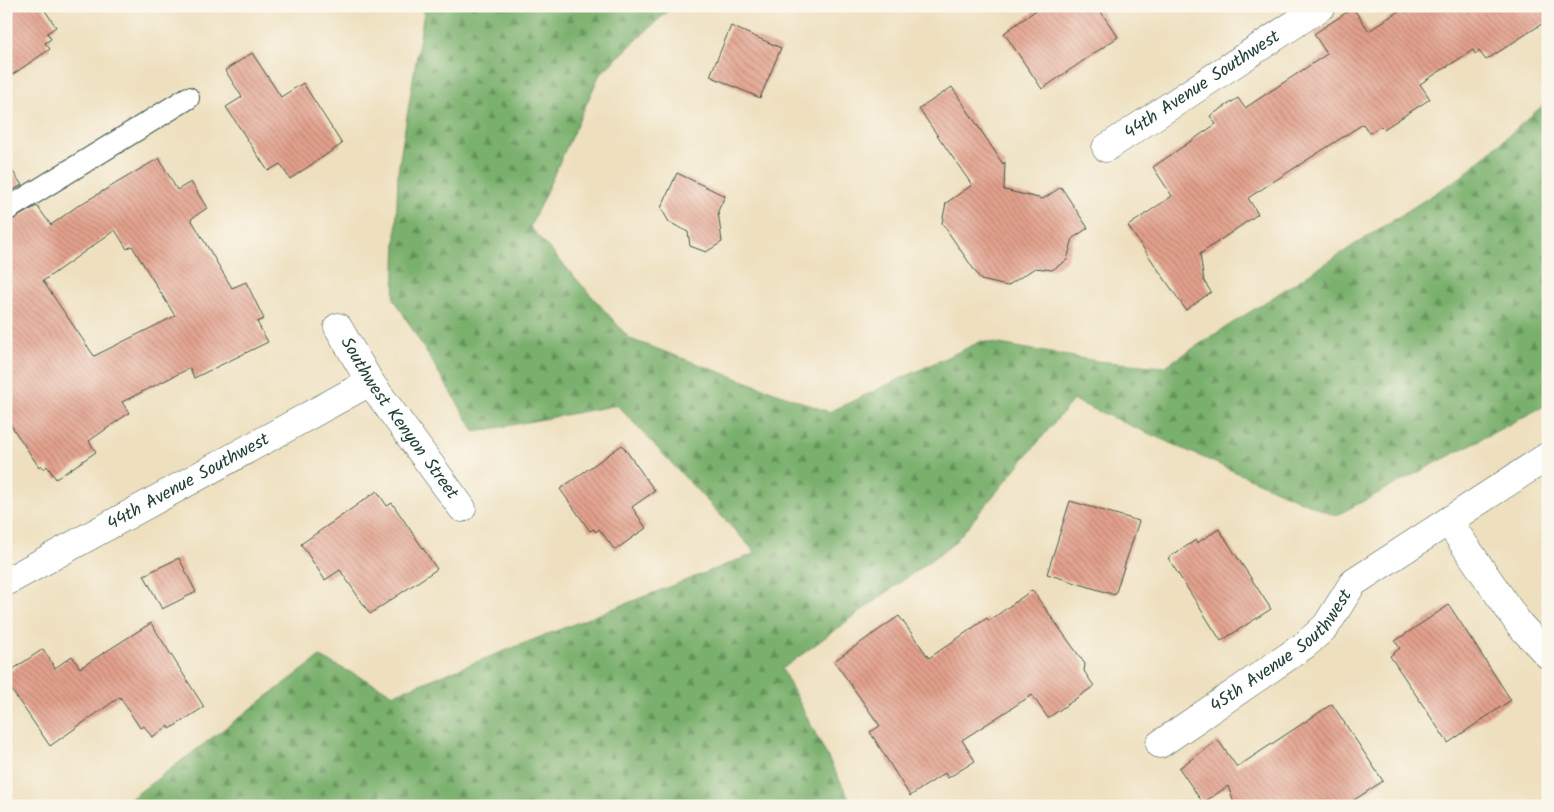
<svg xmlns="http://www.w3.org/2000/svg" width="1554" height="812" font-family="Kalam,sans-serif">
  <style>
    .forest { fill: url(#forest-firs); stroke: #4c7650 }
    .building { fill: url(#building-back-hatch); fill-rule: evenodd }
    .lines { fill: none; stroke-linecap: round; stroke-linejoin: round }
    .service-casing { stroke: #3e5549; stroke-width: 24 }
    .minor-casing { stroke: #3e5549; stroke-width: 29 }
    .service { stroke: #fff; stroke-width: 22 }
    .minor { stroke: #fff; stroke-width: 28 }
    .labels { text-anchor: middle; dominant-baseline: central; stroke-width: 4.5; stroke-linejoin: round; paint-order: stroke }
    .street-label { font-size: 18px; fill: #1f3d34; stroke: #fbf7ec }
  </style>
  <defs>
    <pattern id="forest-firs" width="22" height="20" patternUnits="userSpaceOnUse" patternTransform="scale(1.25)"><rect width="22" height="20" fill="#7ab06d"/><path d="M5 1l3.5 6h-7zM16 11l3.5 6h-7z" fill="#63905a"/></pattern>
    <pattern id="building-back-hatch" width="6" height="6" patternUnits="userSpaceOnUse" patternTransform="scale(1.25)"><rect width="6" height="6" fill="#e3a08c"/><path d="M-1 5l2 2M0 0l6 6M5-1l2 2" fill="none" stroke="#b78473"/></pattern>
  </defs>
  <rect width="100%" height="100%" fill="#fbf7ec"/>
  <filter id="ink" filterUnits="userSpaceOnUse"><feTurbulence type="fractalNoise" baseFrequency=".02" numOctaves="2"/><feDisplacementMap in="SourceGraphic" scale="10" xChannelSelector="R" yChannelSelector="G"/><feConvolveMatrix kernelMatrix="1 2 1 2 8 2 1 2 1" color-interpolation-filters="sRGB"/></filter>
  <filter id="wash" filterUnits="userSpaceOnUse"><feTurbulence type="fractalNoise" baseFrequency=".0096" numOctaves="4" result="noise"/><feDisplacementMap in="SourceGraphic" scale="20" xChannelSelector="R" yChannelSelector="G"/><feGaussianBlur stdDeviation="1.12" result="paint"/><feColorMatrix in="noise" values="0 0 0 0 0 0 0 0 0 0 0 0 0 0 0 0 0 1.4 0 .05"/><feComposite in="paint" operator="in"/></filter>
  <g filter="url(#wash)">
    <rect width="100%" height="100%" fill="#eee0bf"/>
    <!-- forest -->
    <path class="forest" d="M 425,6 L 673,6 L 600,74 L 530,227 L 630,339 L 829,412 L 982,341 L 1097,361 L 1164,367 L 1462,176 L 1548,101 L 1548,404 L 1335,516 L 1073,400 L 954,543 L 782,669 L 850,800 L 845,806 L 665,806 L 661,801 L 653,806 L 121,806 L 320,657 L 394,694 L 756,553 L 617,405 L 475,432 L 394,299 L 398,171 Z"/>
    <g id="blocks">
      <!-- building -->
      <path class="building" d="M 6,6 L 42,6 L 56,27 L 47,33 L 51,39 L 45,43 L 50,49 L 6,79 Z
        M 1042,6 L 1097,6 L 1118,37 L 1042,89 L 1004,33 Z
        M 1406,6 L 1548,6 L 1548,20 L 1486,60 L 1479,51 L 1475,54 L 1473,50 L 1420,84 L 1430,99 L 1384,129 L 1381,126 L 1369,133 L 1363,124 L 1248,198 L 1258,214 L 1200,254 L 1204,281 L 1211,292 L 1186,310 L 1128,226 L 1172,196 L 1153,167 L 1216,124 L 1210,116 L 1238,98 L 1245,108 L 1327,54 L 1314,34 L 1353,8 L 1369,31 Z
        M 731,26 L 781,48 L 760,98 L 710,76 Z
        M 252,53 L 281,97 L 303,83 L 342,144 L 290,179 L 280,164 L 268,171 L 226,107 L 242,97 L 225,70 Z
        M 952,87 L 1003,164 L 1005,162 L 1004,190 L 1043,199 L 1061,187 L 1088,228 L 1073,238 L 1067,260 L 1052,270 L 1035,268 L 1007,286 L 981,280 L 942,223 L 946,203 L 972,185 L 919,109 Z
        M 159,158 L 177,190 L 191,182 L 207,208 L 191,219 L 232,288 L 246,282 L 264,319 L 257,322 L 268,342 L 194,378 L 190,368 L 122,402 L 129,413 L 89,441 L 96,452 L 56,479 L 47,466 L 44,469 L 41,465 L 39,467 L 6,418 L 6,223 L 37,206 L 51,225 L 76,207 ZM 115,230 L 127,249 L 132,246 L 175,316 L 94,356 L 43,281 Z
        M 6,162 L 22,185 L 6,194 Z
        M 677,173 L 725,196 L 718,211 L 722,242 L 706,252 L 690,246 L 688,232 L 669,222 L 661,208 Z
        M 622,445 L 655,491 L 632,507 L 646,528 L 615,550 L 599,529 L 596,532 L 594,529 L 590,531 L 560,489 Z
        M 377,491 L 387,506 L 392,503 L 437,569 L 370,614 L 340,570 L 325,580 L 301,544 Z
        M 1070,501 L 1139,521 L 1115,595 L 1047,574 Z
        M 1219,529 L 1271,609 L 1221,641 L 1168,558 L 1196,540 L 1197,543 Z
        M 179,558 L 196,592 L 162,609 L 144,575 Z
        M 1032,590 L 1085,664 L 1084,671 L 1094,686 L 1048,718 L 1032,695 L 962,740 L 975,761 L 948,778 L 945,773 L 910,796 L 870,732 L 880,726 L 834,661 L 899,616 L 929,658 L 987,618 L 989,621 Z
        M 1449,605 L 1511,700 L 1448,743 L 1390,656 L 1400,648 L 1395,641 Z
        M 151,623 L 204,707 L 170,729 L 169,726 L 152,737 L 144,726 L 140,728 L 120,697 L 50,746 L 6,682 L 6,674 L 43,649 L 55,668 L 72,656 L 80,668 Z
        M 1332,704 L 1383,781 L 1345,806 L 1235,806 L 1228,786 L 1203,803 L 1179,768 L 1218,740 L 1237,767 Z"/>
    </g>
  </g>
  <g filter="url(#ink)">
    <use href="#blocks" fill-opacity="0" stroke="#3e5549" stroke-width="1"/>
    <g class="lines">
      <!-- service casing -->
      <g class="service-casing">
        <path id="service" d="M 6,210 L 188,98"/>
      </g>
      <!-- minor casing -->
      <g class="minor-casing">
        <g id="minor">
          <path id="s1" d="M 1106,148 L 1322,6"/>
          <path id="s2" d="M 338,327 L 370,382 L 462,508"/>
          <path d="M 1448,521 L 1519,624 L 1548,655"/>
          <path id="s3" d="M 6,582 L 370,382"/>
          <path id="s4" d="M 1160,744 L 1305,645 L 1326,626 L 1353,583 L 1548,456"/>
        </g>
      </g>
      <!-- service -->
      <use href="#service" class="service"/>
      <!-- minor -->
      <use href="#minor" class="minor"/>
    </g>
  </g>
  <g class="labels">
    <!-- street labels -->
    <g class="street-label">
      <text stroke="none"><textPath href="#s1" startOffset="115">44th Avenue Southwest</textPath></text>
      <text stroke="none"><textPath href="#s2" startOffset="110">Southwest Kenyon Street</textPath></text>
      <text stroke="none"><textPath href="#s3" startOffset="208">44th Avenue Southwest</textPath></text>
      <text stroke="none"><textPath href="#s4" startOffset="154">45th Avenue Southwest</textPath></text>
    </g>
  </g>
  <!-- margin -->
  <rect width="1554" height="812" fill="none" stroke="#fbf7ec" stroke-width="25"/>
</svg>
